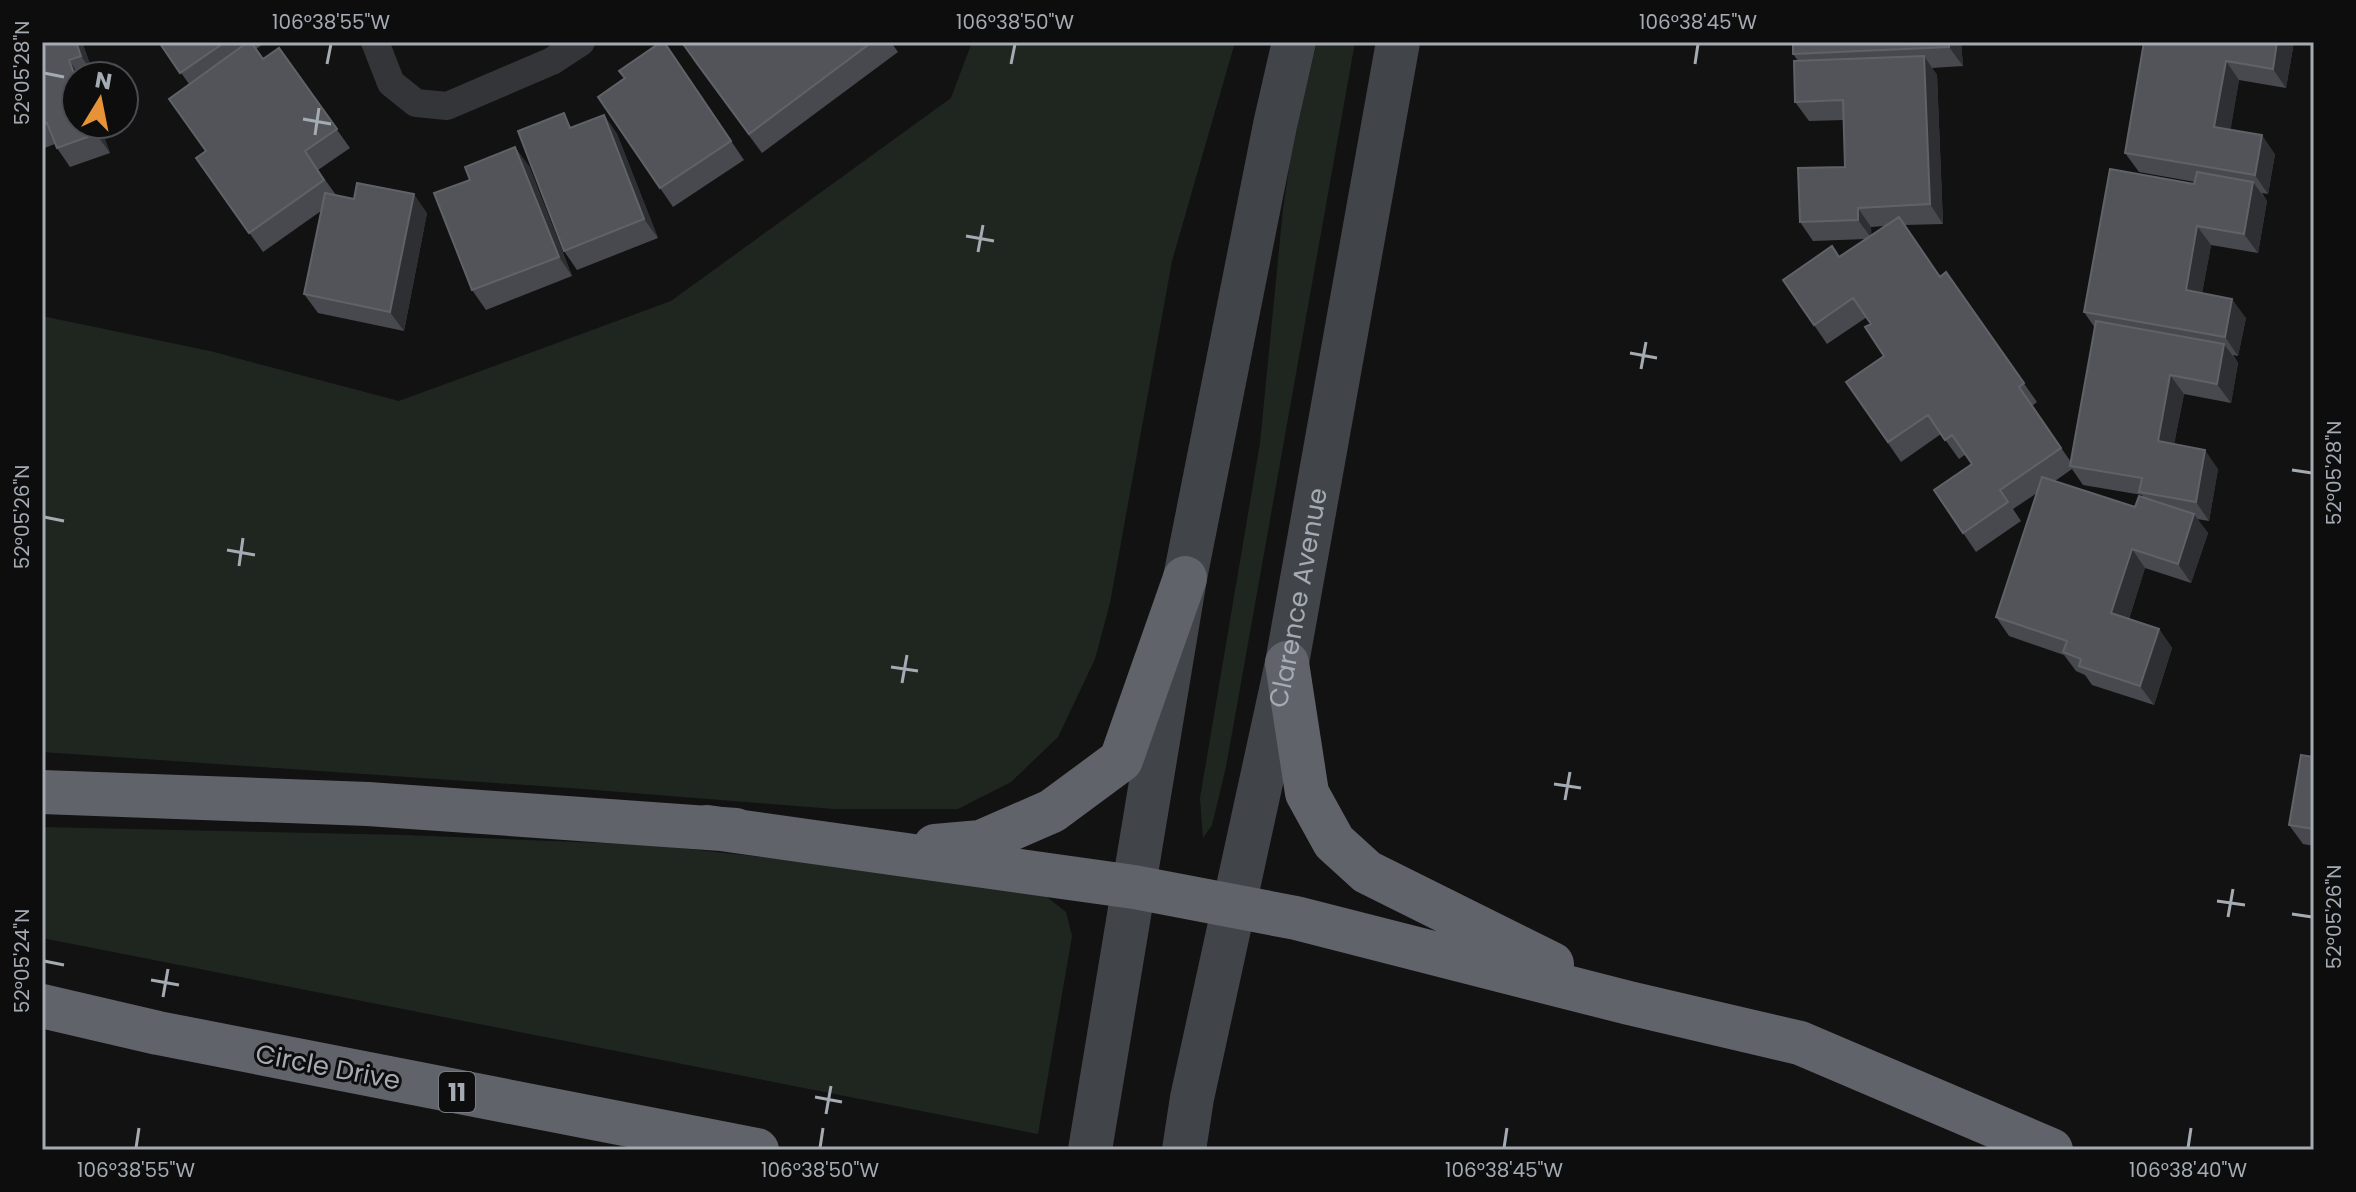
<svg xmlns="http://www.w3.org/2000/svg" width="2356" height="1192" font-family="Poppins,sans-serif">
  <style>
    .green { fill: #1f261f }
    .lines { fill: none; stroke-linecap: round; stroke-linejoin: round }
    .service { stroke: #333538; stroke-width: 28 }
    .secondary { stroke: #414448; stroke-width: 44 }
    .motorway { stroke: #606369; stroke-width: 44 }
    .wall { fill: #48494e; fill-rule: evenodd }
    .shaded-wall { fill: #2e2f32 }
    .building { fill: #525459; stroke: #5f6267; stroke-width: 2 }
    .ticks { fill: none; stroke: #a4abb3; stroke-width: 3 }
    .labels { text-anchor: middle; dominant-baseline: central; stroke-width: 6; stroke-linejoin: round; paint-order: stroke }
    .shield { fill: #0d0d0e; stroke: #777c82; stroke-width: 2 }
    .shield-label { font-size: 24px; font-weight: bold; fill: #a4abb3 }
    .street-label { font-size: 26px; fill: #a4abb3; stroke: #0d0d0e }
    .neatline { fill: none; stroke: #a4abb3; stroke-width: 3 }
    .ticks-label { font-size: 20px; text-anchor: middle; fill: #a4abb3 }
  </style>
  <rect width="100%" height="100%" fill="#121213"/>
  <!-- green -->
  <path class="green" d="M 972,42 L 1235,42 L 1172,261 L 1110,603 L 1095,659 L 1058,737 L 1011,782 L 958,809 L 834,809 L 583,789 L 42,752 L 42,316 L 210,351 L 399,401 L 671,301 L 951,98 Z
    M 1317,42 L 1355,42 L 1226,767 L 1212,825 L 1203,838 L 1200,798 L 1260,443 L 1283,209 L 1293,141 Z
    M 42,827 L 404,835 L 652,845 L 1034,887 L 1066,912 L 1072,936 L 1038,1134 L 42,938 Z"/>
  <g class="lines">
    <!-- service -->
    <path class="service" d="M 375,42 L 391,83 L 416,103 L 447,106 L 552,61 L 581,42"/>
    <!-- secondary -->
    <g class="secondary">
      <path d="M 1090,1150 L 1185,578 L 1275,125 L 1294,42"/>
      <path id="s1" d="M 1184,1150 L 1192,1098 L 1287,663 L 1398,42"/>
    </g>
    <!-- motorway -->
    <path class="motorway" d="M 1287,663 L 1307,793 L 1334,842 L 1367,872 L 1552,964
      M 42,792 L 368,804 L 736,830
      M 707,827 L 1134,887 L 1296,918 L 1629,1003 L 1800,1043 L 2051,1150
      M 935,846 L 981,842 L 1052,811 L 1121,760 L 1185,578
      M 42,1006 L 158,1033 L 757,1150"/>
  </g>
  <!-- wall -->
  <path class="wall" d="M 42,42 L 82,42 L 94,75 L 76,76 L 76,124 L 99,124 L 110,153 L 70,167 L 57,148 L 55,144 L 42,149 Z
    M 159,42 L 266,42 L 256,49 L 263,59 L 279,48 L 350,148 L 318,170 L 336,195 L 427,213 L 404,331 L 318,313 L 304,294 L 321,211 L 263,252 L 196,158 L 205,151 L 189,84 Z
    M 664,42 L 744,160 L 673,207 L 598,97 L 624,78 Z
    M 683,42 L 891,42 L 898,52 L 762,153 L 696,64 L 683,44 Z
    M 1793,42 L 1961,42 L 1963,66 L 1932,68 L 1937,75 L 1943,224 L 1905,225 L 1940,277 L 1946,272 L 2037,402 L 2032,406 L 2071,462 L 2095,328 L 2084,312 L 2195,182 L 2139,172 L 2125,153 L 2144,42 L 2294,42 L 2286,88 L 2239,80 L 2230,130 L 2275,154 L 2268,194 L 2262,193 L 2267,201 L 2258,253 L 2211,245 L 2202,293 L 2246,318 L 2238,356 L 2233,355 L 2238,363 L 2231,403 L 2184,394 L 2174,444 L 2218,469 L 2209,521 L 2197,519 L 2208,533 L 2191,583 L 2145,568 L 2129,619 L 2159,629 L 2172,648 L 2154,705 L 2092,685 L 2085,675 L 2076,671 L 2064,655 L 2009,636 L 1996,617 L 2037,493 L 2013,509 L 2021,521 L 1976,552 L 1934,490 L 1972,464 L 1966,454 L 1959,459 L 1941,434 L 1901,462 L 1846,382 L 1884,356 L 1871,324 L 1867,317 L 1827,344 L 1783,280 L 1839,257 L 1866,239 L 1813,241 L 1800,222 L 1845,167 L 1844,120 L 1809,121 L 1795,102 L 1798,61 L 1793,54 ZM 1884,226 L 1871,235 L 1871,227 ZM 2072,469 L 2083,485 L 2142,495 L 2143,497 L 2135,507 L 2055,481 Z
    M 604,115 L 617,134 L 658,238 L 577,270 L 564,251 Z
    M 529,166 L 572,276 L 486,310 L 472,290 Z
    M 2314,757 L 2314,846 L 2303,844 L 2289,825 Z"/>
  <!-- shaded-wall -->
  <path class="shaded-wall" d="M 76,42 L 82,42 L 94,75 L 81,56 Z
    M 1949,42 L 1961,42 L 1963,66 L 1949,47 Z
    M 2277,42 L 2294,42 L 2286,88 L 2273,69 Z
    M 1924,56 L 1937,75 L 1943,224 L 1930,204 Z
    M 69,60 L 80,76 L 76,76 L 76,79 Z
    M 2226,61 L 2239,80 L 2228,146 L 2214,127 Z
    M 604,115 L 617,134 L 658,238 L 644,219 Z
    M 93,124 L 99,124 L 110,153 L 96,134 Z
    M 2262,135 L 2275,154 L 2268,194 L 2255,175 Z
    M 515,147 L 529,166 L 572,276 L 559,257 Z
    M 2253,182 L 2267,201 L 2258,253 L 2244,234 Z
    M 414,194 L 427,213 L 404,331 L 390,312 Z
    M 1858,208 L 1871,227 L 1872,239 L 1858,220 Z
    M 2197,226 L 2211,245 L 2199,309 L 2186,290 Z
    M 2232,299 L 2246,318 L 2238,356 L 2225,337 Z
    M 2224,344 L 2238,363 L 2231,403 L 2217,384 Z
    M 2170,375 L 2184,394 L 2171,460 L 2158,441 Z
    M 2205,450 L 2218,469 L 2209,521 L 2196,502 Z
    M 2194,514 L 2208,533 L 2191,583 L 2178,564 Z
    M 2132,549 L 2145,568 L 2125,632 L 2111,613 Z
    M 2159,629 L 2172,648 L 2154,705 L 2140,686 Z"/>
  <!-- building -->
  <path class="building" d="M 42,42 L 76,42 L 81,56 L 69,60 L 76,79 L 76,124 L 93,124 L 96,134 L 57,148 L 47,123 L 42,125 Z
    M 159,42 L 225,42 L 180,73 Z
    M 248,42 L 251,42 L 263,59 L 279,48 L 337,129 L 305,151 L 324,180 L 249,233 L 196,158 L 206,151 L 169,99 Z
    M 661,42 L 664,42 L 731,141 L 660,188 L 598,97 L 625,78 L 619,71 Z
    M 683,42 L 872,42 L 749,134 L 683,44 Z
    M 1793,42 L 1949,42 L 1949,47 L 1793,54 Z
    M 2144,42 L 2277,42 L 2273,69 L 2226,61 L 2214,127 L 2262,135 L 2255,175 L 2125,153 Z
    M 1924,56 L 1930,204 L 1858,208 L 1858,220 L 1800,222 L 1798,168 L 1845,167 L 1843,100 L 1795,102 L 1794,61 Z
    M 564,113 L 570,128 L 604,115 L 644,219 L 564,251 L 518,131 Z
    M 515,147 L 559,257 L 472,290 L 434,193 L 470,180 L 465,167 Z
    M 2110,169 L 2194,184 L 2197,172 L 2253,182 L 2244,234 L 2197,226 L 2186,290 L 2232,299 L 2225,337 L 2084,312 Z
    M 357,183 L 414,194 L 390,312 L 304,294 L 325,193 L 354,199 Z
    M 1899,217 L 1940,277 L 1946,272 L 2024,383 L 2019,387 L 2061,448 L 2000,490 L 2008,502 L 1963,533 L 1934,490 L 1972,464 L 1952,435 L 1945,440 L 1928,415 L 1888,442 L 1846,382 L 1884,356 L 1865,327 L 1871,324 L 1853,298 L 1814,325 L 1783,280 L 1832,246 L 1839,257 Z
    M 2096,321 L 2224,344 L 2217,384 L 2170,375 L 2158,441 L 2205,450 L 2196,502 L 2139,492 L 2142,478 L 2070,466 Z
    M 2042,477 L 2135,507 L 2139,496 L 2194,514 L 2178,564 L 2132,549 L 2111,613 L 2159,629 L 2140,686 L 2079,666 L 2081,659 L 2063,652 L 2067,641 L 1996,617 Z
    M 2301,755 L 2314,757 L 2314,829 L 2289,825 Z"/>
  <!-- ticks -->
  <path class="ticks" d="M 327,64 L 331,44M 1011,64 L 1015,44M 1695,64 L 1698,44M 44,73 L 64,77M 303,119 L 331,124M 315,135 L 319,108M 966,236 L 994,241M 978,252 L 983,225M 1630,353 L 1657,358M 1641,369 L 1646,342M 2292,470 L 2312,473M 44,517 L 64,521M 227,550 L 255,555M 239,566 L 243,538M 891,667 L 918,671M 902,683 L 907,655M 1554,784 L 1581,788M 1565,800 L 1570,772M 2217,901 L 2245,905M 2292,914 L 2312,917M 2228,917 L 2233,889M 44,961 L 64,965M 151,980 L 179,985M 163,997 L 168,969M 815,1097 L 842,1102M 826,1114 L 831,1086M 136,1148 L 139,1128M 820,1148 L 823,1128M 1504,1148 L 1507,1128M 2188,1148 L 2191,1128"/>
  <g class="labels">
    <!-- shield labels -->
    <rect class="shield" x="439" y="1072" width="36" height="40" rx="6"/>
    <g class="shield-label">
      <text x="457" y="1092">11</text>
    </g>
    <!-- street labels -->
    <g class="street-label">
      <text stroke="none"><textPath href="#s1" startOffset="564">Clarence Avenue</textPath></text>
      <text transform="translate(328 1067) rotate(11)">Circle Drive</text>
    </g>
  </g>
  <!-- border -->
  <rect width="2356" height="1192" fill="none" stroke="#0d0d0e" stroke-width="88"/>
  <!-- north arrow -->
  <g transform="translate(100 100) rotate(10)"><circle r="38" fill="#0d0d0e" stroke="#494c50" stroke-width="2"/>
  <path d="M0-6L14 30L0 20L-14 30Z" fill="#e69237"/>
  <text y="-12" font-size="22" font-weight="bold" text-anchor="middle" fill="#a4abb3">N</text>
  </g>
  <rect x="44" y="44" width="2268" height="1104" class="neatline"/>
  <g class="ticks-label">
    <text x="331" y="29">106°38'55"W</text>
    <text x="1015" y="29">106°38'50"W</text>
    <text x="1698" y="29">106°38'45"W</text>
    <text transform="translate(22 73) rotate(-90)" y="7">52°05'28"N</text>
    <text transform="translate(2334 473) rotate(-90)" y="7">52°05'28"N</text>
    <text transform="translate(22 517) rotate(-90)" y="7">52°05'26"N</text>
    <text transform="translate(2334 917) rotate(-90)" y="7">52°05'26"N</text>
    <text transform="translate(22 961) rotate(-90)" y="7">52°05'24"N</text>
    <text x="136" y="1177">106°38'55"W</text>
    <text x="820" y="1177">106°38'50"W</text>
    <text x="1504" y="1177">106°38'45"W</text>
    <text x="2188" y="1177">106°38'40"W</text>
  </g>
</svg>
